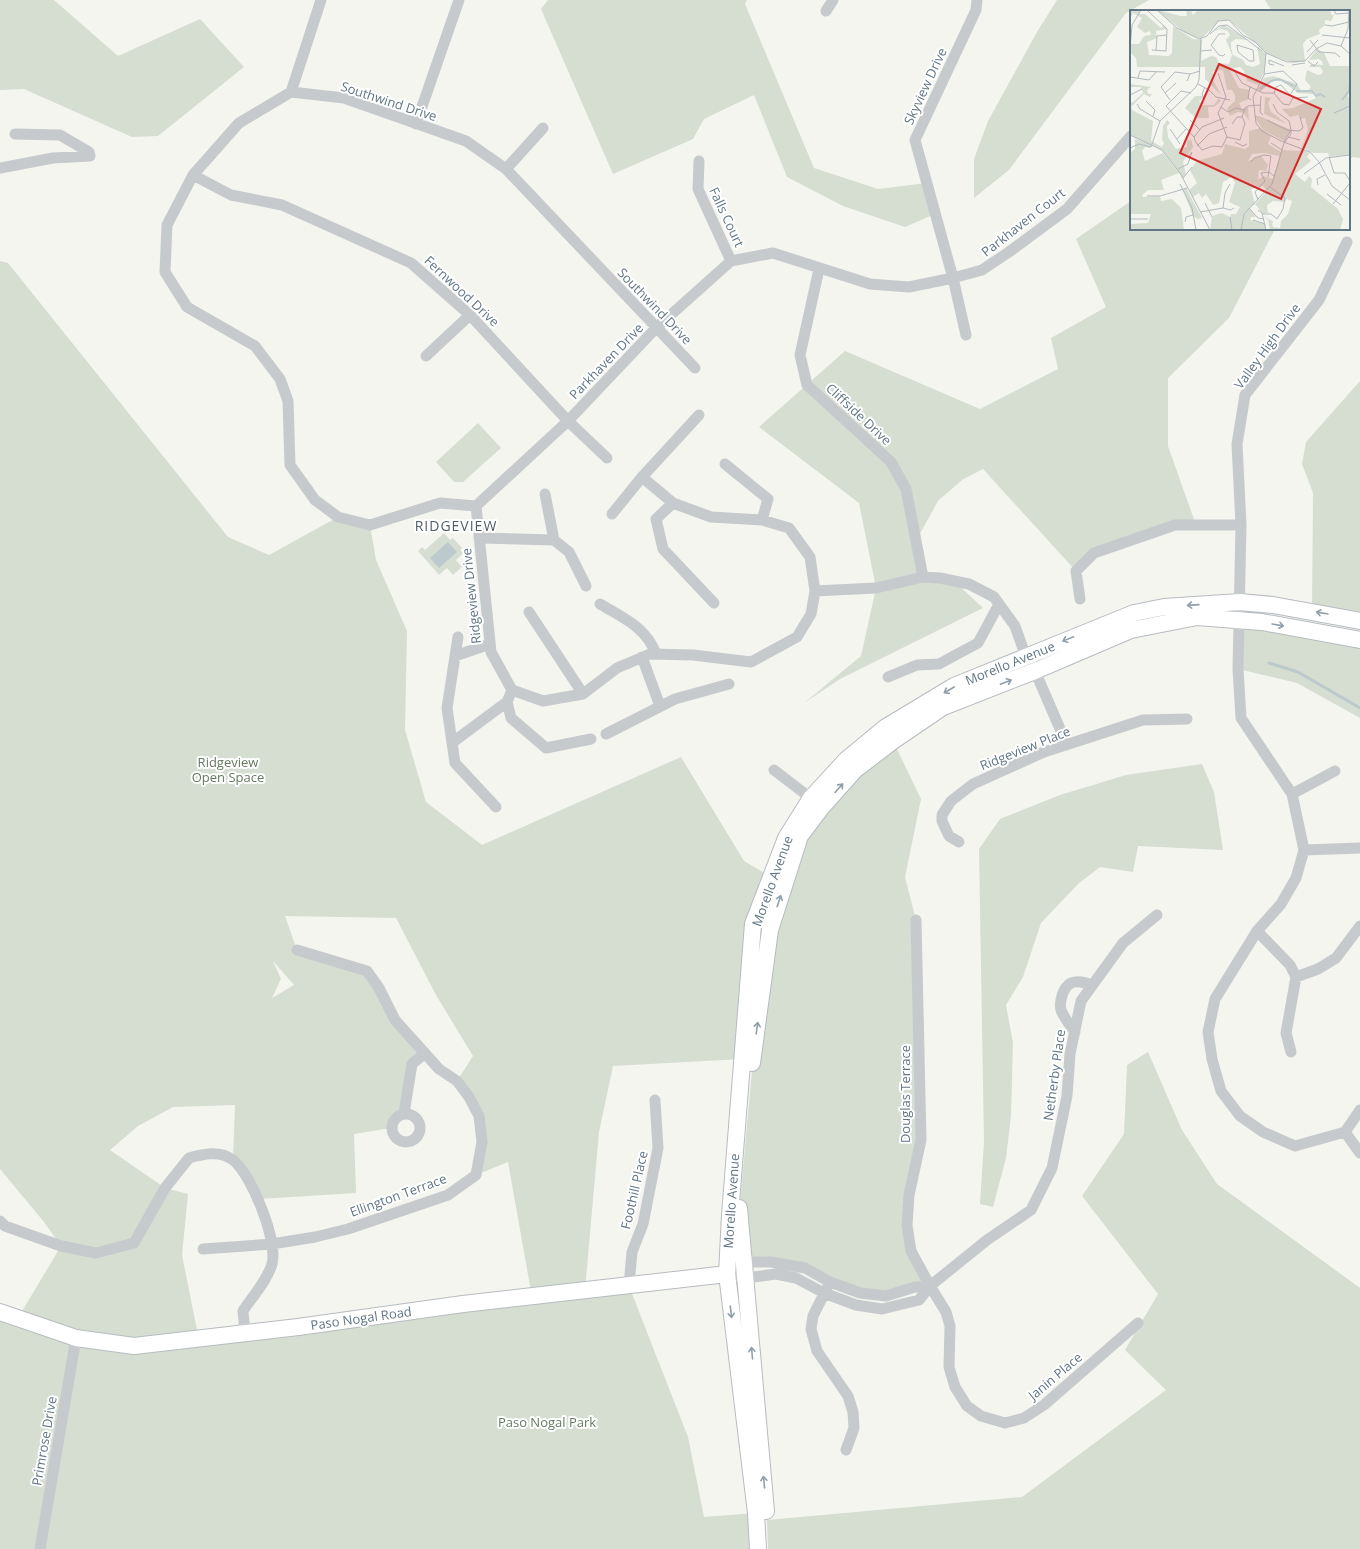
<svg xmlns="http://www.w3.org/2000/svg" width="1360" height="1549" font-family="'Open Sans',sans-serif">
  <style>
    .green { fill: #d6ddd1; fill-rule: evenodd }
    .water { fill: #bccace }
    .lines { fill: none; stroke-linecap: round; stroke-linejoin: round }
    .stream { stroke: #bccace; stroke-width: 3 }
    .secondary-casing { stroke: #b6bcc0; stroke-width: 18 }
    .street { stroke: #c7cacd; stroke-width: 11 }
    .secondary { stroke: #fff; stroke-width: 16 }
    .oneway { stroke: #909faa }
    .labels { text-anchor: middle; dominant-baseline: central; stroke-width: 4; stroke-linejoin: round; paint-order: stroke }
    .street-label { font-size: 13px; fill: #617685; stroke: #fff }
    .park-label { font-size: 13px; fill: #667b60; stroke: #fff }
    .neighbourhood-label { font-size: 14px; letter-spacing: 1px; fill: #4f5e69; stroke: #fff }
    .inset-river { fill: none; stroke: #bccace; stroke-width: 2 }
    .inset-road { fill: none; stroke: #b1babf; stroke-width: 1 }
    .view { fill: #d62828; fill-opacity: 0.15; stroke: #d62828; stroke-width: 2 }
    .inset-edge { fill: none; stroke: #617685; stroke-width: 2 }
  </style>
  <rect width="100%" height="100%" fill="#f5f5f0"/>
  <!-- green -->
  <path class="green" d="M 0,0 L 54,0 L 118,56 L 200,19 L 244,67 L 158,136 L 132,137 L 24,89 L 0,90 Z
    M 548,0 L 747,0 L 745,4 L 814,168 L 878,189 L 926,183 L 935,214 L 905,227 L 843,206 L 787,177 L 754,95 L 704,119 L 693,139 L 613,174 L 541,9 Z
    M 1057,0 L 1149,0 L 1126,13 L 1009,170 L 974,198 L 974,159 L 988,121 L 1037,32 Z
    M 1265,0 L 1360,0 L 1360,158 L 1353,157 L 1349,159 L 1349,11 L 1272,11 Z
    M 1131,201 L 1131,229 L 1275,229 L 1229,318 L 1168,378 L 1168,446 L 1196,525 L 1175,525 L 1094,552 L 1076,571 L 983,469 L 962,480 L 938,501 L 916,541 L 923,577 L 954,581 L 983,608 L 840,679 L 804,703 L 861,656 L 876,588 L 859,503 L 759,427 L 845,351 L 980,409 L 1058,369 L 1051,338 L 1106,307 L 1076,239 Z
    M 0,261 L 8,263 L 228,537 L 269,555 L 338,517 L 370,525 L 376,560 L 407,631 L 405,730 L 426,802 L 482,845 L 681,757 L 744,861 L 771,877 L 753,924 L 742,1059 L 613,1066 L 599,1132 L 585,1290 L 629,1286 L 688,1437 L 704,1517 L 756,1513 L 758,1549 L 0,1549 L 0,1312 L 18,1318 L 61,1246 L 44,1222 L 0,1169 ZM 285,916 L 396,918 L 436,995 L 473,1056 L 457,1081 L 479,1116 L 476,1175 L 508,1162 L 532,1297 L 199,1340 L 182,1255 L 188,1194 L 165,1188 L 110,1150 L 138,1126 L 173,1107 L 235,1105 L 233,1159 L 259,1199 L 356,1193 L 354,1134 L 391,1128 L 397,1116 L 404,1113 L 412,1064 L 425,1053 L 367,971 L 297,950 ZM 273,961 L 294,985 L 272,998 L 281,979 Z
    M 1360,381 L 1360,621 L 1312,612 L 1313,493 L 1302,464 L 1306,442 Z
    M 478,423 L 501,448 L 463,482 L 454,482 L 436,462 Z
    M 444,533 L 450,540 L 453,538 L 462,548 L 460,550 L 463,553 L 456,560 L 462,567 L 453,575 L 447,568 L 439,575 L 418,551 L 422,547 L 425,550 Z
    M 1239,620 L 1360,640 L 1360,718 L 1297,683 L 1238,669 Z
    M 893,741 L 921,799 L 905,877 L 916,920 L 921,1140 L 907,1225 L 930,1286 L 886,1296 L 860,1293 L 805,1268 L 743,1262 L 739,1213 L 753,1060 L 770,930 L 800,836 Z
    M 1202,764 L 1214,792 L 1223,850 L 1138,846 L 1133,872 L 1100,867 L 1078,884 L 1041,923 L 1023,977 L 1006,1005 L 1013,1043 L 1011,1116 L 1006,1158 L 993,1207 L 980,1204 L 984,1142 L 979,849 L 1000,819 L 1060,795 L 1126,775 Z
    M 1148,1052 L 1182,1130 L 1217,1184 L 1360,1288 L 1360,1549 L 768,1549 L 767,1520 L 1022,1497 L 1166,1390 L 1125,1350 L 1158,1294 L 1082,1196 L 1124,1134 L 1127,1065 Z"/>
  <!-- water -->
  <path class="water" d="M 448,542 L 457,552 L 439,568 L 430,558 Z"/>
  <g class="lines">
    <!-- stream -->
    <path class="stream" d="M 1269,663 L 1298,672 L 1360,708"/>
    <!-- secondary casing -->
    <g class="secondary-casing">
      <path id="secondary" d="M 752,1063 L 770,930 L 800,836 L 822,807 L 855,770 L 893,741 L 943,707 L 1035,671 L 1131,630 L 1197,617 L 1262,622 L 1360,640
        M 739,1208 L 766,1511
        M 0,1312 L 76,1338 L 134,1346 L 298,1327 L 463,1304 L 727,1274
        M 758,1549 L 756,1513 L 727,1274 L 730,1215 L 753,924 L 786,838 L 811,798 L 846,760 L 886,727 L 954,686 L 1134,613 L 1164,607 L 1240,602 L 1273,605 L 1360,621"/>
    </g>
    <!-- street -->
    <path class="street" d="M 826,11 L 833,0
      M 291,92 L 321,0
      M 416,124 L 459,0
      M 699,161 L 698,189 L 731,261
      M 0,168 L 53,158 L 90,156 L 89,152 L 60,135 L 15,134
      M 506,169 L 543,128
      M 193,175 L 231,195 L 282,205 L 411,263 L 470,315 L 568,421 L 607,458
      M 1347,242 L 1319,300 L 1245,395 L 1237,444 L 1241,525 L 1238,669 L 1241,718 L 1292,794 L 1304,850 L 1296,878 L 1281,904 L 1257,931 L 1215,999 L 1208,1032 L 1212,1059 L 1221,1091 L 1240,1116 L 1263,1132 L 1295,1146 L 1345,1132 L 1360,1110
      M 819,269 L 800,355 L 807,385 L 891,462 L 906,489 L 923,577
      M 966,335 L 953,278 L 915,140 L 976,10 L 977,0
      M 426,356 L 470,315
      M 725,464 L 768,499 L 762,520
      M 642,477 L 673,503 L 711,517 L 762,520 L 789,528 L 810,557 L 815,591
      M 545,494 L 554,540 L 569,552 L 586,586
      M 673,503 L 656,519 L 663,549 L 714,603
      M 476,506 L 440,503 L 370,525 L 338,517 L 315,500 L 290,465 L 288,401 L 280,379 L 255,346 L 187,307 L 165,272 L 167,225 L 193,175 L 239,123 L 291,92 L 344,98 L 466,141 L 506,169 L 695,368
      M 476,506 L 491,652 L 512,690 L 543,701 L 583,694 L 617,668 L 650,654 L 693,655 L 751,662 L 797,637 L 811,614 L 815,591 L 876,588 L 923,577 L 940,578 L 969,584 L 994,597 L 1015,626 L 1026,657 L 1035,671 L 1067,745
      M 476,506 L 568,421 L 656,328 L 731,261 L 773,253 L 870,284 L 909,287 L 953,278 L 982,270 L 1009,252 L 1067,209 L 1131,136
      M 612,514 L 642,477 L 699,415
      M 479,538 L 554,540
      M 1080,599 L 1076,571 L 1094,553 L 1175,525 L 1241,525
      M 600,604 C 623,618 646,627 656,654
      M 529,612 L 583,694
      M 458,637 L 447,708 L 455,763 L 496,807
      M 455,656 L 490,644
      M 642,657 L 660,706
      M 888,677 L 917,665 L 939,664 L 978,643 L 999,604
      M 512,690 L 507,702 L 511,718 L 546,748 L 591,739
      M 606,734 L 675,699 L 729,684
      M 453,742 L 507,702
      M 774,770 L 817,803
      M 1292,794 L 1335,771
      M 959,842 L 949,836 L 942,821 L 942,815 L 951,801 L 973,784 L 1044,752 L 1143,720 L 1187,719
      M 1304,850 L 1360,848
      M 916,920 L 921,1140 L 909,1195 L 907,1225 L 911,1251 L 930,1286 L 946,1312 L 950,1326 L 949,1367 L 955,1387 L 967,1406 L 981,1416 L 1005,1423 L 1024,1418 L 1044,1405 L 1138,1323
      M 1257,931 L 1290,965 L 1296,977 L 1286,1033 L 1291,1052
      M 1296,977 L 1318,969 L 1336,958 L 1360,926
      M 1075,1032 C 1070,1025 1064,1018 1061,1010 C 1059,1002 1063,987 1071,983 C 1078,980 1086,983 1092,985
      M 404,1113 L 412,1064 L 425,1053
      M392 1128a14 14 0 1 1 28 0a14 14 0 1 1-28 0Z
      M 1345,1132 L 1360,1153
      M 0,1221 L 5,1226 L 61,1246 L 96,1253 L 134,1243 L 165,1188 L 189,1158 C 203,1154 220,1150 233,1160 C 252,1175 278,1241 272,1264 C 267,1281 252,1297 243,1311 L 245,1332
      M 203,1249 L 272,1244 L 315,1237 L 348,1229 L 448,1195 L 476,1175 L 482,1142 L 479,1116 L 469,1097 L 457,1081 L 439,1069 L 395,1020 L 379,988 L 367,971 L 297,950
      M 743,1262 L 771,1262 L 805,1268 L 830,1282 L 860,1293 L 886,1296 L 915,1287 L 930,1286 L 919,1300 L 882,1309 L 856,1305 L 824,1293 L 796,1278 L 776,1274 L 746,1278 L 727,1274 Z
      M 629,1286 L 632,1252 L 643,1224 L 658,1148 L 655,1100
      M 930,1286 L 987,1240 L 1031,1210 L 1052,1168 L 1067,1096 L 1070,1054 L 1081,1001 L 1123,943 L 1157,915
      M 827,1288 L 813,1316 L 811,1329 L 817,1351 L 848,1396 L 853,1412 L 854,1428 L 846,1450
      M 40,1549 L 76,1338"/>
    <!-- secondary -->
    <use href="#secondary" class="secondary"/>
  </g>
  <!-- one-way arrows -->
  <defs><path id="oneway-shaft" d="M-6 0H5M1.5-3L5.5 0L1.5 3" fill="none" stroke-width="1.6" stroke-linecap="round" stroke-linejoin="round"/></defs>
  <g class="oneway">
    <use href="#oneway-shaft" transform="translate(1193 605) rotate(176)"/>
    <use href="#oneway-shaft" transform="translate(1322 613) rotate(-170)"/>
    <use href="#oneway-shaft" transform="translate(1278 625) rotate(10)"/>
    <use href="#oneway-shaft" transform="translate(1068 639) rotate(158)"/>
    <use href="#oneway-shaft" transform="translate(1006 682) rotate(-21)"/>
    <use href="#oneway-shaft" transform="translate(949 690) rotate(150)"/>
    <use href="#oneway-shaft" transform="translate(839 788) rotate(-48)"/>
    <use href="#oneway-shaft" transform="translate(779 901) rotate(-72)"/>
    <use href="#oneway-shaft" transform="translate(757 1028) rotate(-82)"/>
    <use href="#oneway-shaft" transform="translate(731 1312) rotate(83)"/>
    <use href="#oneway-shaft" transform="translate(752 1353) rotate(-95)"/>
    <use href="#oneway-shaft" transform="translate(764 1482) rotate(-95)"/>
  </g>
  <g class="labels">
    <!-- street labels -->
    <g class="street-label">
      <text transform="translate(925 86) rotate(-65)">Skyview Drive</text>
      <text transform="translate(389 101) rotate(18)">Southwind Drive</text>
      <text transform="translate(727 217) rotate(65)">Falls Court</text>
      <text transform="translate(1023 222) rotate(-38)">Parkhaven Court</text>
      <text transform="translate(462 291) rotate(43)">Fernwood Drive</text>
      <text transform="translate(655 306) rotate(46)">Southwind Drive</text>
      <text transform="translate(1267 346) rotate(-54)">Valley High Drive</text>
      <text transform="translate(606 361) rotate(-46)">Parkhaven Drive</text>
      <text transform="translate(859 414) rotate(43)">Cliffside Drive</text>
      <text transform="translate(471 596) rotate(-96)">Ridgeview Drive</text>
      <text transform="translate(1010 663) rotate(-22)">Morello Avenue</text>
      <text transform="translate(1025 748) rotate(-22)">Ridgeview Place</text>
      <text transform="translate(772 881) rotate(-70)">Morello Avenue</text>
      <text transform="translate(1054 1075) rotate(-82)">Netherby Place</text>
      <text transform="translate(905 1094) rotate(-90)">Douglas Terrace</text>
      <text transform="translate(634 1190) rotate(-77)">Foothill Place</text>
      <text transform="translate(398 1195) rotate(-20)">Ellington Terrace</text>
      <text transform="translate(731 1201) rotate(-86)">Morello Avenue</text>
      <text transform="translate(361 1318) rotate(-8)">Paso Nogal Road</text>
      <text transform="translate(1055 1376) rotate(-40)">Janin Place</text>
      <text transform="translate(44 1441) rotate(-80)">Primrose Drive</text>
    </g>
    <!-- park labels -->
    <g class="park-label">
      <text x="228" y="762">Ridgeview<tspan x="228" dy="15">Open Space</tspan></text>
      <text x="547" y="1422">Paso Nogal Park</text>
    </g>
    <!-- neighbourhood labels -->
    <g class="neighbourhood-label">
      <text x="456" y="525">RIDGEVIEW</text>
    </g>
  </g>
  <!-- overview -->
  <g transform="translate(1130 10)">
    <rect width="220" height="220" fill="#f5f5f0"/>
    <path d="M 0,0 L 10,1 L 9,4 L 15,4 L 31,18 L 34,15 L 37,19 L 26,21 L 27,28 L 17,32 L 19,45 L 39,46 L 42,43 L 43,16 L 63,29 L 72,30 L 71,51 L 81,46 L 86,47 L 89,53 L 99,54 L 102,45 L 96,30 L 100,25 L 98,21 L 90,19 L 82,22 L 94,15 L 118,30 L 106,29 L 101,32 L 101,38 L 103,45 L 113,50 L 116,55 L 123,57 L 130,54 L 127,36 L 136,44 L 134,62 L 128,75 L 117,71 L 114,61 L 110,57 L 99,59 L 109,78 L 119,80 L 119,89 L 109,93 L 112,99 L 118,97 L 119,111 L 114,103 L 108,102 L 100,106 L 97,98 L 105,91 L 105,85 L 102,80 L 97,80 L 93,60 L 83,61 L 83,70 L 91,85 L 75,69 L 75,57 L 7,57 L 6,48 L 0,42 L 1,34 L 9,34 L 14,26 L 21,25 L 20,21 L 15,23 L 7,17 L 12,8 L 3,3 L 0,9 ZM 27,0 L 51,6 L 57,6 L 56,0 L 61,0 L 63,5 L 68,0 L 200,0 L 202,6 L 205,3 L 201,11 L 195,10 L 195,15 L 189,20 L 190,24 L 177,29 L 173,34 L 175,51 L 163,53 L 138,44 L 99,10 L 90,10 L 71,29 L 55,23 ZM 187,39 L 194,43 L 200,56 L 220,56 L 220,81 L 218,85 L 220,93 L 220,145 L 199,147 L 198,143 L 183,143 L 172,137 L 178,120 L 175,108 L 171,109 L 168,105 L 160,107 L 152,99 L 163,98 L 186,88 L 184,84 L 168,83 L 152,71 L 143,71 L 130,82 L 127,80 L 134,68 L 143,66 L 167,74 L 171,81 L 178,81 L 181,77 L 175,70 L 177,60 L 188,65 L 192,64 L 193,61 L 190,57 L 179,57 L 181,54 L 193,55 L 192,51 L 188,49 L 179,50 ZM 0,74 L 21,77 L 17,80 L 18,84 L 22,84 L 20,87 L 14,84 L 1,97 L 2,100 L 23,111 L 21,131 L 32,137 L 34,133 L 32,130 L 33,116 L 37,110 L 40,113 L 37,116 L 38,127 L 46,139 L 57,137 L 57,131 L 61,129 L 63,137 L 53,152 L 56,165 L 53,168 L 32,140 L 0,125 L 0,91 L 2,93 L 13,83 L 11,77 L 0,77 ZM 65,86 L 72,86 L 73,88 L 69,91 L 72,95 L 84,95 L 89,88 L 91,91 L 84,97 L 78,97 L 79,108 L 66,108 L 55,98 ZM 135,87 L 141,88 L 138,93 L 141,102 L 157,114 L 134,104 ZM 124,106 L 129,106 L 161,120 L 154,131 L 133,120 ZM 130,118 L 141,126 L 138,134 L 151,142 L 152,140 L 170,141 L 171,138 L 180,143 L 177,147 L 181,151 L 165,164 L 175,172 L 179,166 L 182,169 L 181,177 L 208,199 L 213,209 L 210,220 L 140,220 L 138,210 L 133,206 L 144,212 L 142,213 L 143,217 L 150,218 L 151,211 L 158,204 L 162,191 L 157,189 L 154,192 L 143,191 L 137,195 L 138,203 L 133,204 L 125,194 L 119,198 L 126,207 L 121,207 L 120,210 L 135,214 L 136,220 L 80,220 L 82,207 L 85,205 L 92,203 L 100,207 L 101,204 L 106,204 L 110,197 L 99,192 L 105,173 L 102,167 L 93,172 L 89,193 L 83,195 L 76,184 L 72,188 L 69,183 L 63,187 L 59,180 L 67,173 L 60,160 L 67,151 L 92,144 L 95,134 L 115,139 L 119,136 L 119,121 ZM 133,143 L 150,146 L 143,169 L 133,166 L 128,170 L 129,160 L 136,161 L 138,155 L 131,146 L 118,151 L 122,144 ZM 133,176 L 137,181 L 125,194 L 121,179 ZM 5,129 L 23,135 L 20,138 L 15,137 L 12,141 L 15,151 L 33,143 L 49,163 L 31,170 L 34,180 L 18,180 L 12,185 L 13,187 L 30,186 L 31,191 L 42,189 L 51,198 L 54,220 L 0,220 L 0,214 L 18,213 L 21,204 L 0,204 L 0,143 L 5,139 ZM 56,178 L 72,208 L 68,209 L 63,206 L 53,180 Z" fill="#d6ddd1" fill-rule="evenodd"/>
    <path class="inset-river" d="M 130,79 L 141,71 L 149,69 L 164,76M 166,81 L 182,81 L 186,86 L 190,84 L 195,87M 212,90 L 219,81 L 220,73"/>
    <path class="inset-road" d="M 17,0 L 37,19 L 36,41 L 22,40M 27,0 L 47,18 L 69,29 L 77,26 L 88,11 L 99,10 L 113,25 L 125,32 L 136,43 L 157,52 L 175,51 L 186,39 L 197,33 L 211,36 L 220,44M 204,0 L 206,4 L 219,3M 195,15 L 202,16 L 219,12M 80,24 L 89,16 L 97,15 L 132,41M 95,24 L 89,24 L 81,35 L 89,45 L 93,46 L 95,44M 192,25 L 220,28M 180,30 L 189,42 L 205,43 L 210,47M 107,35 L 123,40 L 124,51 L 119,51 L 108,42 ZM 211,36 L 218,19 L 219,0M 0,39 L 2,15 L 11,0M 26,41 L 27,26 L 36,25M 70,41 L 82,40M 177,42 L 188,30M 136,43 L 134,65 L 123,87 L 126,113 L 132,121 L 151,131 L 180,142 L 189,152 L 202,176 L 220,190M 178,51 L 184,56 L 188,52M 144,55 L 139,54 L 139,50 L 154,56M 162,55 L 175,53M 105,62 L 112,73 L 133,83 L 144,83 L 153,94 L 159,95 L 163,88M 88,63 L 96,87 L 88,103 L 97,127M 134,64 L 153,61 L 167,74M 0,67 L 19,70 L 27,61M 8,68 L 10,61 L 35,62M 57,71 L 60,64 L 70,61M 68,74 L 79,80 L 86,87 L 100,90M 31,77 L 45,62 L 60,64M 31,77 L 40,90M 120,77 L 118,88 L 121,90M 35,83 L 46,73M 144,83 L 146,77 L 151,75 L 163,88M 0,85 L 12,79M 160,85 L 167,74M 131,86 L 130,102 L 133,105M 163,88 L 178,87M 74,89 L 72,84 L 75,77M 16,91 L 25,100 L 23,106M 7,94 L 10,99 L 30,111M 143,94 L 147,102 L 159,111 L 161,120M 36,96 L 64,127M 36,96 L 51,81 L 61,83M 91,97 L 98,102 L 106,98 L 114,100M 204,103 L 220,96M 94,108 L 72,117 L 64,127 L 65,131 L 72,140 L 83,136 L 92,137 L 97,127M 60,110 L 70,120M 137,110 L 157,120 L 169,121 L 173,118 L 170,107M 102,114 L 107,107 L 112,107M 40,119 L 50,134M 161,120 L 161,124 L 154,133 L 155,130 ZM 0,125 L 32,140 L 50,163 L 80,220M 97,127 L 110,130 L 115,113 L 112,107 L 115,98 L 118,96 L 130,95M 158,127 L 170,130M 47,129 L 56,119M 105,132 L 113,136 L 117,134M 141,133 L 152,140M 67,136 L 79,124 L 97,117M 0,138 L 9,134 L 21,137 L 30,111 L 66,77 L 69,70 L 71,29M 199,147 L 204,163 L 215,163 L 220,171M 121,152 L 124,148 L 134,145 L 141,146 L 138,167M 48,159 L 58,154 L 62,142 L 59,146M 174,164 L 196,148 L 220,145M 53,168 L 62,157M 50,174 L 62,198 L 66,220M 188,175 L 187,169 L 195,165M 197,184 L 211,195M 17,186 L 30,186 L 57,178M 128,190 L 125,182 L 135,171 L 131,163 L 139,162 L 144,166M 75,193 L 82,207M 203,194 L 220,173M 93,198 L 95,183 L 100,174M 119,198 L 128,208 L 134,209M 128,200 L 132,203 L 136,220M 70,202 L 93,198 L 101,200 L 104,198M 133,204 L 141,204 L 147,209 L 153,199 L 155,188 L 140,177M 100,207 L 102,220M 0,209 L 18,209M 123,210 L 135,214M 55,212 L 56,207 L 63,205M 111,220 L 114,204 L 142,174 L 154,133"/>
    <path class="view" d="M 89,54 L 191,99 L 151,189 L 50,143 Z"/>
    <rect width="220" height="220" class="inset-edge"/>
  </g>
</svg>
